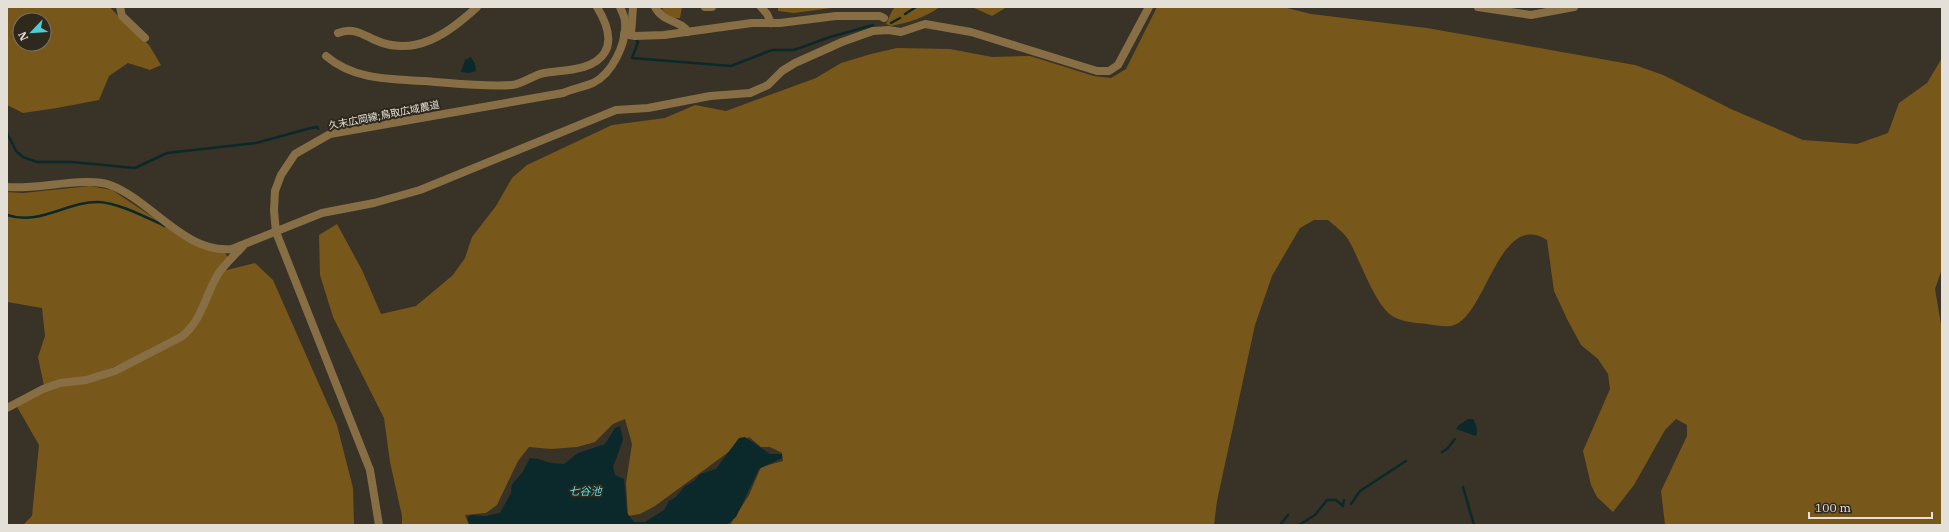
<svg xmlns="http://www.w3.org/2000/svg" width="1949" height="532" font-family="'IBM Plex Serif','Noto Sans JP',serif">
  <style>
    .forest { fill: #78571a; fill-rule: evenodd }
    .water { fill: #0b292a }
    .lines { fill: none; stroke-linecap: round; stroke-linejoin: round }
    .stream { stroke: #0b292a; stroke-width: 2.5 }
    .minor { stroke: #876e44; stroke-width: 8 }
    .tertiary { stroke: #876e44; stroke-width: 8 }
    .labels { text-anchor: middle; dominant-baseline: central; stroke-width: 4; stroke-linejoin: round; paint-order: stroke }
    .street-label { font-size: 10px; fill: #e4e0d8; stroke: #2f281d }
    .water-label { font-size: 11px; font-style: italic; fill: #56dee4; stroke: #2f281d }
  </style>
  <rect width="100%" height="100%" fill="#393226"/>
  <!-- forest -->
  <path class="forest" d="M 7,7 L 110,7 L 129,28 L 149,45 L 161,65 L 150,70 L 128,63 L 109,76 L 99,100 L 57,108 L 23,113 L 7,105 ZM 20,20 L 44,20 L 44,44 L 20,44 Z
    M 663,7 L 682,7 L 680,18 L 673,18 L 662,11 Z
    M 778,7 L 839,7 L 794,13 L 778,11 Z
    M 895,7 L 940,7 C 924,18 910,22 891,26 L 886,24 L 892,11 Z
    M 972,7 L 1007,7 L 992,16 Z
    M 1157,7 L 1283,7 L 1311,14 L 1427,28 L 1635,65 L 1663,75 L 1731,109 L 1803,140 L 1857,144 L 1888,133 L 1899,103 L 1927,83 L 1942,58 L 1942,269 L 1935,289 L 1942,330 L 1942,525 L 1665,525 L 1661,491 L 1687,436 L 1687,425 L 1676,419 L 1665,430 L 1634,485 L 1613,512 L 1597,497 L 1591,485 L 1583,451 L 1610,389 L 1608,374 L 1598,359 L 1581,345 L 1567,319 L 1554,291 L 1547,240 C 1498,209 1486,320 1451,326 C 1444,327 1434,325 1427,324 C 1417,323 1403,322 1394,317 C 1375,307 1360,259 1348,239 C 1343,232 1335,226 1328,220 L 1314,220 L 1300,228 L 1272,276 L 1255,325 L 1217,501 L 1214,525 L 730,525 L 749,495 L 761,467 L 783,461 L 782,453 L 770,447 L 761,447 L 749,437 L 655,506 L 640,514 L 628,516 L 626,483 L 632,444 L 625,419 L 613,424 L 595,442 L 577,447 L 551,449 L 529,447 L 518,461 L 497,505 L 486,513 L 465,515 L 469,525 L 402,525 L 402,516 L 390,462 L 384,418 L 333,317 L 320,275 L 319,235 L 337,224 L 362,270 L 381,314 L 416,306 L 453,275 L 465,258 L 472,237 L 496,206 L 512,178 L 527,165 L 612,125 L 665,118 L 695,105 L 726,111 L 816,78 L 841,63 L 871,54 L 897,48 L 950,49 L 992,57 L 1030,56 L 1094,76 L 1111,78 L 1126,69 Z
    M 90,186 L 112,190 L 175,232 L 225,253 L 228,257 L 194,321 L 174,339 L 104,372 L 44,386 L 38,357 L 45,336 L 42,308 L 7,302 L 7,192 L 23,193 Z
    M 255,263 L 273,280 L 337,425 L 353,488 L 354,525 L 23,525 L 32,516 L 39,445 L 16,405 L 48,389 L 75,383 L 181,339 L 223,271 Z"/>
  <!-- water -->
  <path class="water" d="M 471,57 L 475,64 L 476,71 L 469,73 L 461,72 L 465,60 Z
    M 1468,419 L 1473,419 C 1476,424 1478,431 1476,436 L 1456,429 L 1459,425 Z
    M 620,426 L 623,440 L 613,467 L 615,475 L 624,479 L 627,513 L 634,522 L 645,522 L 664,510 L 669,501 L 676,497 L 685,486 L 694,481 L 700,474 L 716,469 L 739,438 L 745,437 L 770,454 L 782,454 L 782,458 L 759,469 L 736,517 L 726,525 L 470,525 L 467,518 L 471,515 L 485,516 L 500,513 L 511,493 L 512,484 L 522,473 L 530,458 L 538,459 L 551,463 L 564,464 L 578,453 L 605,444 L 615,428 Z"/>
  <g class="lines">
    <!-- stream -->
    <path class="stream" d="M 905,14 L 916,7
      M 891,23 L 900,18
      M 635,38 L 638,42 L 632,58 L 731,66 L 772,50 L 794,50 L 830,37 L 873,25
      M 7,133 L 16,151 L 23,157 L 37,162 L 72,162 L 135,168 L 167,153 L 256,143 L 311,128 L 317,127 L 318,129
      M 7,215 C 40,226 67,201 99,202 C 119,203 147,218 165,226
      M 1442,452 L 1447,449 L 1455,439
      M 1463,487 L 1474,525
      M 1351,504 L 1360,491 L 1406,461
      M 1280,525 L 1288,515
      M 1299,525 L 1315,515 L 1327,500 L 1336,500 L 1343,506 L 1344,500"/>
    <!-- minor -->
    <path class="minor" d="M 120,7 L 122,16 L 145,38
      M 655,7 C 663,23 681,20 688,32
      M 705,7 L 712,7
      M 761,7 L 767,14 L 771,23
      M 1478,7 L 1531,15 L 1574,7
      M 338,33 C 353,27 362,34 375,40 C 415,58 449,33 477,7
      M 624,34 L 635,36 L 664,35 L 752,23 L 780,23 L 836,16 L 880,16 L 884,18
      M 631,35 L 633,7
      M 326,56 C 354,80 390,79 424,81 C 453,83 483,87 512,85 C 523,84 533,75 544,73 C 563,70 594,71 605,52 C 613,38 605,20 597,7
      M 7,187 C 37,190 86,176 110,185 C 151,200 185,254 232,249 L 322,213 L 374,203 L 420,190 L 616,110 L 648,108 L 710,96 L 750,93 L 768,85 L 782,71 L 795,63 L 842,42 L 873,31 L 888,30 L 901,32 L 925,24 L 971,32 L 1097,71 L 1109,71 L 1118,65 L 1149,7
      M 7,408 L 43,389 L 60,383 L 86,380 L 115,371 L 181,337 C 202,321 205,296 218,274 C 225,264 235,255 243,246"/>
    <!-- tertiary -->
    <path class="tertiary" d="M 379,525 L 370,470 L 276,232 L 274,211 L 275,191 L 281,175 L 295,154 L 330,134 L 563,93 C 572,89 583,87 593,83 C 612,74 627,43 625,22 C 625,17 622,12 620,7"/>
  </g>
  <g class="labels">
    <!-- street labels -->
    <g class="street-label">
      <text transform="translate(384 115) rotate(-11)">久末広岡線;鳥取広域農道</text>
    </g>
    <!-- water labels -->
    <g class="water-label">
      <text x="585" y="491">七谷池</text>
    </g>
  </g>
  <!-- border -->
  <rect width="1949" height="532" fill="none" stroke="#e4e0d8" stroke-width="16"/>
  <!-- north arrow -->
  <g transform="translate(32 32) rotate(245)"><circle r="19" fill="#2f281d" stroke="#777268"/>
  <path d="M0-3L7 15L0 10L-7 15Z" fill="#51ccd2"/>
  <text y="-6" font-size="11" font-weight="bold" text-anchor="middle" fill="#e4e0d8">N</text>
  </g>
  <!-- scale -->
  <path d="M1809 512v6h123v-6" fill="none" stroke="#e4e0d8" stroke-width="2"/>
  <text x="1815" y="512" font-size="12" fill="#e4e0d8" stroke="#2f281d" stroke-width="3" paint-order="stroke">100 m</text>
</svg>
